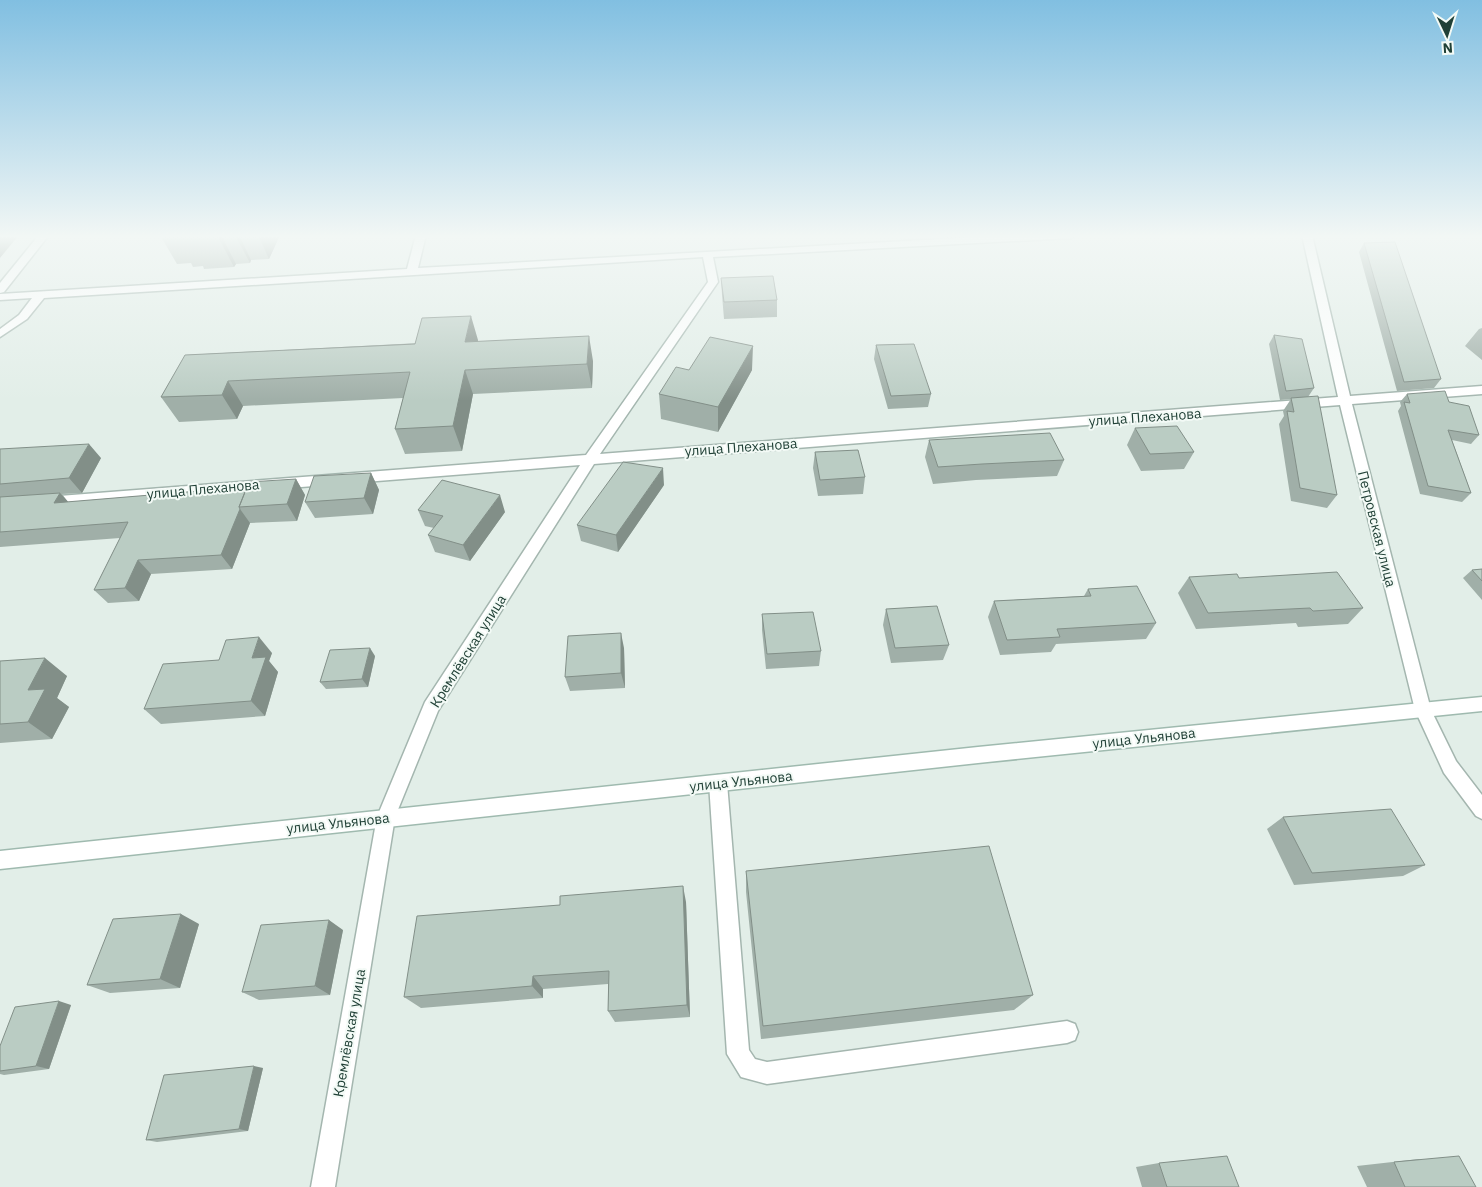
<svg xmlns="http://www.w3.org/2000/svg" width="1482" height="1187" font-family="'IBM Plex Sans',sans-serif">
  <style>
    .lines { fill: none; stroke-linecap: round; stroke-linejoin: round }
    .service-casing { stroke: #a4b6af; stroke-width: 3 }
    .minor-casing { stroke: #a4b6af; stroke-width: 3 }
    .secondary-casing { stroke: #9fbaaf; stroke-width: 3 }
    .service { fill: #fff; fill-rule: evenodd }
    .minor { fill: #fff; fill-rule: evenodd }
    .secondary { fill: #fff; fill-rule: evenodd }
    .wall { fill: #a0afa8 }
    .shaded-wall { fill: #828f88 }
    .building { fill: #baccc3; stroke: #828f88 }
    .labels { text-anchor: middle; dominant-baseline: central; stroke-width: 4; stroke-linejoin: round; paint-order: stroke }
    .street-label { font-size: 14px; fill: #204036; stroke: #f3faf6 }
  </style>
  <rect width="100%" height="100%" fill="#e2eee8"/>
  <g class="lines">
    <!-- service casing -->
    <g class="service-casing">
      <path id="service" d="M 718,775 L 724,777 L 727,783 L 749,1050 L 755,1059 L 767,1062 L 1067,1021 L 1075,1024 L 1078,1032 L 1075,1040 L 1067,1043 L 767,1084 L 741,1077 L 727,1054 L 709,783 L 712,777 Z"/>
    </g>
    <!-- minor casing -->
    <g class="minor-casing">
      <path id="minor" d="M 39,235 L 49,235 L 4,292 L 0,293 L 0,283 Z
        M 416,235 L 426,235 L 418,268 L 1014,235 L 1076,235 L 1071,238 L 713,257 L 718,282 L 600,454 L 1338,397 L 1302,235 L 1312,235 L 1350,396 L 1482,386 L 1482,394 L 1352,404 L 1431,710 L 1456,761 L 1482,795 L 1482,819 L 1476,816 L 1444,773 L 1415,710 L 1340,405 L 594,464 L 438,711 L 395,817 L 335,1187 L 311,1187 L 377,817 L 425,702 L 580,465 L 46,507 L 41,505 L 39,502 L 41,499 L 46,497 L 586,455 L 708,282 L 703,257 L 44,298 L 27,319 L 0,337 L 0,329 L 19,315 L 32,298 L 0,300 L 0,294 L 407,269 Z"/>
    </g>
    <!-- secondary casing -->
    <g class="secondary-casing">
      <path id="secondary" d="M 1482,697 L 1482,711 L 978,763 L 0,869 L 0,851 L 978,747 Z"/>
    </g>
    <!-- service -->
    <use href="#service" class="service"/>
    <!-- minor -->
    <use href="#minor" class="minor"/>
    <!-- secondary -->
    <use href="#secondary" class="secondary"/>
  </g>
  <!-- wall -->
  <path class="wall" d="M 160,235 L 280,235 L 269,259 L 251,260 L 250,263 L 236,264 L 234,267 L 204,269 L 203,266 L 193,267 L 191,263 L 177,264 Z
    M 1364,243 L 1441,379 L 1434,388 L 1397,391 L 1359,252 Z
    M 721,278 L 777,300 L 777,317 L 724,319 L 722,295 Z
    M 1482,328 L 1482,360 L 1465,346 L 1479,329 Z
    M 1274,335 L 1314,388 L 1308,397 L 1337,495 L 1327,508 L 1291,501 L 1279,424 L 1284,416 L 1283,411 L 1291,399 L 1280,400 L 1269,344 Z
    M 478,340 L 478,342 L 593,361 L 592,388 L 473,394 L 462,451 L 405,454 L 395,429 L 403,398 L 243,406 L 237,419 L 179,422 L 161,397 L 185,355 Z
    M 876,345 L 931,394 L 928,407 L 888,409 L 874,359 Z
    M 689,370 L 752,370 L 718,432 L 661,419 L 659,394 Z
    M 1407,394 L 1449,402 L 1479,435 L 1471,444 L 1452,440 L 1471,493 L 1462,502 L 1420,494 L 1398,411 L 1401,406 L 1400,402 Z
    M 1135,428 L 1194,452 L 1184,469 L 1141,471 L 1127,445 Z
    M 929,440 L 1064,460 L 1057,476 L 976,480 L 933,484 L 925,457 Z
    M 0,449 L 101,458 L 82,493 L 62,494 L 68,502 L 247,487 L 296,479 L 305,495 L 297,521 L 250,523 L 232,569 L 151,574 L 139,601 L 108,603 L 94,590 L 120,538 L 0,547 Z
    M 815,452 L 865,477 L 863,494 L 818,496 L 813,468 Z
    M 371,473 L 379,490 L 373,514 L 315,518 L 305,502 Z
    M 664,485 L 618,552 L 581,541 L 577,525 Z
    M 418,510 L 505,512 L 470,561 L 435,552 L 428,535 L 434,528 L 425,526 Z
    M 1482,569 L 1482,600 L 1463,578 L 1472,570 Z
    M 1189,577 L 1239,578 L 1363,608 L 1348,624 L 1298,627 L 1296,623 L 1196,629 L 1178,593 Z
    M 1088,589 L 1156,623 L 1146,639 L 1056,644 L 1051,652 L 1000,655 L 988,617 L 994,601 L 1084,596 Z
    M 886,609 L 949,645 L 943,660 L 891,663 L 883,625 Z
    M 762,614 L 821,651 L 819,666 L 766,669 L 762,630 Z
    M 624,648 L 625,688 L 570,691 L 565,677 Z
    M 272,653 L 269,661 L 278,672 L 265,716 L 161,724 L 144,709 L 219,660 Z
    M 375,656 L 368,687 L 326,689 L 320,682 Z
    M 0,661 L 67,676 L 57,698 L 69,707 L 52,739 L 0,743 Z
    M 1283,817 L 1425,865 L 1403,876 L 1294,885 L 1267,829 Z
    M 746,871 L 1033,995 L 1014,1010 L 761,1039 L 746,892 Z
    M 686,902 L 690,1017 L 615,1022 L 608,1011 L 608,984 L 543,989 L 543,998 L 421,1008 L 404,997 Z
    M 199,924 L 180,988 L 110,993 L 87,985 Z
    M 343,930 L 330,995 L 259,1000 L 242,992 Z
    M 71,1005 L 49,1069 L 4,1075 L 0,1074 L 0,1046 Z
    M 263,1068 L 248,1131 L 157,1142 L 146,1140 Z
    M 1419,1159 L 1476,1187 L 1367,1187 L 1357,1166 Z
    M 1159,1163 L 1239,1187 L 1142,1187 L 1136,1167 Z"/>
  <!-- shaded-wall -->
  <path class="shaded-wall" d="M 0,235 L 19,235 L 0,258 Z
    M 217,235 L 221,235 L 236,264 L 234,267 Z
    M 235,235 L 239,235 L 251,260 L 250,263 Z
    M 258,235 L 280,235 L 269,259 Z
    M 471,316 L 478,340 L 473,367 L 465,342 Z
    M 589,336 L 593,361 L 592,388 L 587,364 Z
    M 753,346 L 752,370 L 718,432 L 718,407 Z
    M 465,370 L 473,394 L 462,451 L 453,426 Z
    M 228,381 L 243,406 L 237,419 L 222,395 Z
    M 89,444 L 101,458 L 82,493 L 69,478 Z
    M 663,468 L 664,485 L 618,552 L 616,535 Z
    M 371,473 L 379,490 L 373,514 L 364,498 Z
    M 296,479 L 305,495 L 297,521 L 287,504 Z
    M 60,493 L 73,507 L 54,503 Z
    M 500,495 L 505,512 L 470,561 L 463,545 Z
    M 240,509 L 250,523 L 232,569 L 221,555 Z
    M 138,560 L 151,574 L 139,601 L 125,588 Z
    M 621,633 L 624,648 L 625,688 L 621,673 Z
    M 259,637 L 272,653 L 269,661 L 278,672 L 265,716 L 251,701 L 252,658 Z
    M 370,648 L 375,656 L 368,687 L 362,679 Z
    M 45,658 L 67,676 L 57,698 L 69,707 L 52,739 L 28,722 L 28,690 Z
    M 683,886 L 686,902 L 690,1017 L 687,1005 Z
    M 181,914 L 199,924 L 180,988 L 160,979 Z
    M 329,920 L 343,930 L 330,995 L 315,986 Z
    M 533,976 L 543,989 L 543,998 L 532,986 Z
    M 59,1001 L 71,1005 L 49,1069 L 36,1066 Z
    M 254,1066 L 263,1068 L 248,1131 L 239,1129 Z"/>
  <!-- building -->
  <path class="building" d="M 1395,242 L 1441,379 L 1404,382 L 1364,243 Z
    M 773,276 L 777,300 L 724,302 L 721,278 Z
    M 471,316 L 465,342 L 589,336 L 587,364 L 465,370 L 453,426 L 395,429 L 410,372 L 228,381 L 222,395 L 161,397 L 185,355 L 415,344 L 422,318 Z
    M 1274,335 L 1302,339 L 1314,388 L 1286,391 Z
    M 710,337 L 753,346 L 718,407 L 659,394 L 676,367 L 689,370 Z
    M 914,344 L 931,394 L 891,396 L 876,345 Z
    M 1445,391 L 1449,402 L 1469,406 L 1479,435 L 1448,430 L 1471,493 L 1428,486 L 1404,402 L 1410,403 L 1407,394 Z
    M 1318,396 L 1337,495 L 1300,488 L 1287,411 L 1294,412 L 1291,398 Z
    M 1177,426 L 1194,452 L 1150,454 L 1135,428 Z
    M 1050,433 L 1064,460 L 982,464 L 938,467 L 929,440 Z
    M 89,444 L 69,478 L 0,484 L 0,449 Z
    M 858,450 L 865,477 L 820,480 L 815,452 Z
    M 623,462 L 663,468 L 616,535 L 577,525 Z
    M 371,473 L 364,498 L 305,502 L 314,476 Z
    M 296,479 L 287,504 L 239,507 L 249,482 Z
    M 442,480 L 500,495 L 463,545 L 428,535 L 443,516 L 418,510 Z
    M 247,487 L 239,507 L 240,509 L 221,555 L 138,560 L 125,588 L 94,590 L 128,522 L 0,532 L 0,497 L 60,493 L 54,503 Z
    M 1482,569 L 1482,581 L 1472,570 Z
    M 1337,572 L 1363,608 L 1313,611 L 1310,608 L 1208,613 L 1189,577 L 1237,574 L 1239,578 Z
    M 1137,586 L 1156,623 L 1057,629 L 1060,637 L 1007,640 L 994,601 L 1091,596 L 1088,589 Z
    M 937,606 L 949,645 L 895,648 L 886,609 Z
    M 813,612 L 821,651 L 767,654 L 762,614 Z
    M 621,633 L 621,673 L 565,677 L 568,636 Z
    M 259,637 L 252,658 L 266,657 L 251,701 L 144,709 L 163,664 L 219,660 L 226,640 Z
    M 370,648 L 362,679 L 320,682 L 330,650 Z
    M 45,658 L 28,690 L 45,689 L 28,722 L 0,724 L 0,661 Z
    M 1391,809 L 1425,865 L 1312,873 L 1283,817 Z
    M 989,846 L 1033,995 L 763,1026 L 746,871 Z
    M 683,886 L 687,1005 L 608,1011 L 609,971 L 533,976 L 532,986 L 404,997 L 417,916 L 560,905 L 560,896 Z
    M 181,914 L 160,979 L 87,985 L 113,919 Z
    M 329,920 L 315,986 L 242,992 L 261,925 Z
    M 59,1001 L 36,1066 L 0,1071 L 0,1046 L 15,1007 Z
    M 254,1066 L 239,1129 L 146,1140 L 164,1075 Z
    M 1227,1156 L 1239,1187 L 1167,1187 L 1159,1163 Z
    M 1459,1156 L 1476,1187 L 1405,1187 L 1394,1162 Z"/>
  <!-- sky -->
  <linearGradient id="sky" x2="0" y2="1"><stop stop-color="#81bfe1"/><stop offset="0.59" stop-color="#f2f7f5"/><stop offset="1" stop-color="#f2f7f5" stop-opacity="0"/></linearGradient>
  <rect width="1482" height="401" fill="url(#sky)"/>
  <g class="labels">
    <!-- street labels -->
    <g class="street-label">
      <text transform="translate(1145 417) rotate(-4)">улица Плеханова</text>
      <text transform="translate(741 447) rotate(-4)">улица Плеханова</text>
      <text transform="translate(203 489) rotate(-5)">улица Плеханова</text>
      <text transform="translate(1377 529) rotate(76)">Петровская улица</text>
      <text transform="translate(468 651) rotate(-58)">Кремлёвская улица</text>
      <text transform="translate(1144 738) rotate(-6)">улица Ульянова</text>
      <text transform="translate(741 781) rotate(-6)">улица Ульянова</text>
      <text transform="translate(338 823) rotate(-6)">улица Ульянова</text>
      <text transform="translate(349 1033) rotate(-80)">Кремлёвская улица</text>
    </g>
  </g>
  <!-- north arrow -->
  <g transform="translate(1447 35) rotate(176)" stroke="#f3faf6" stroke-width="4" paint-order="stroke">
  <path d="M0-4L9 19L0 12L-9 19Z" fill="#204036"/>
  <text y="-8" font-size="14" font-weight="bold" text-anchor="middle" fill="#204036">N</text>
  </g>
</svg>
